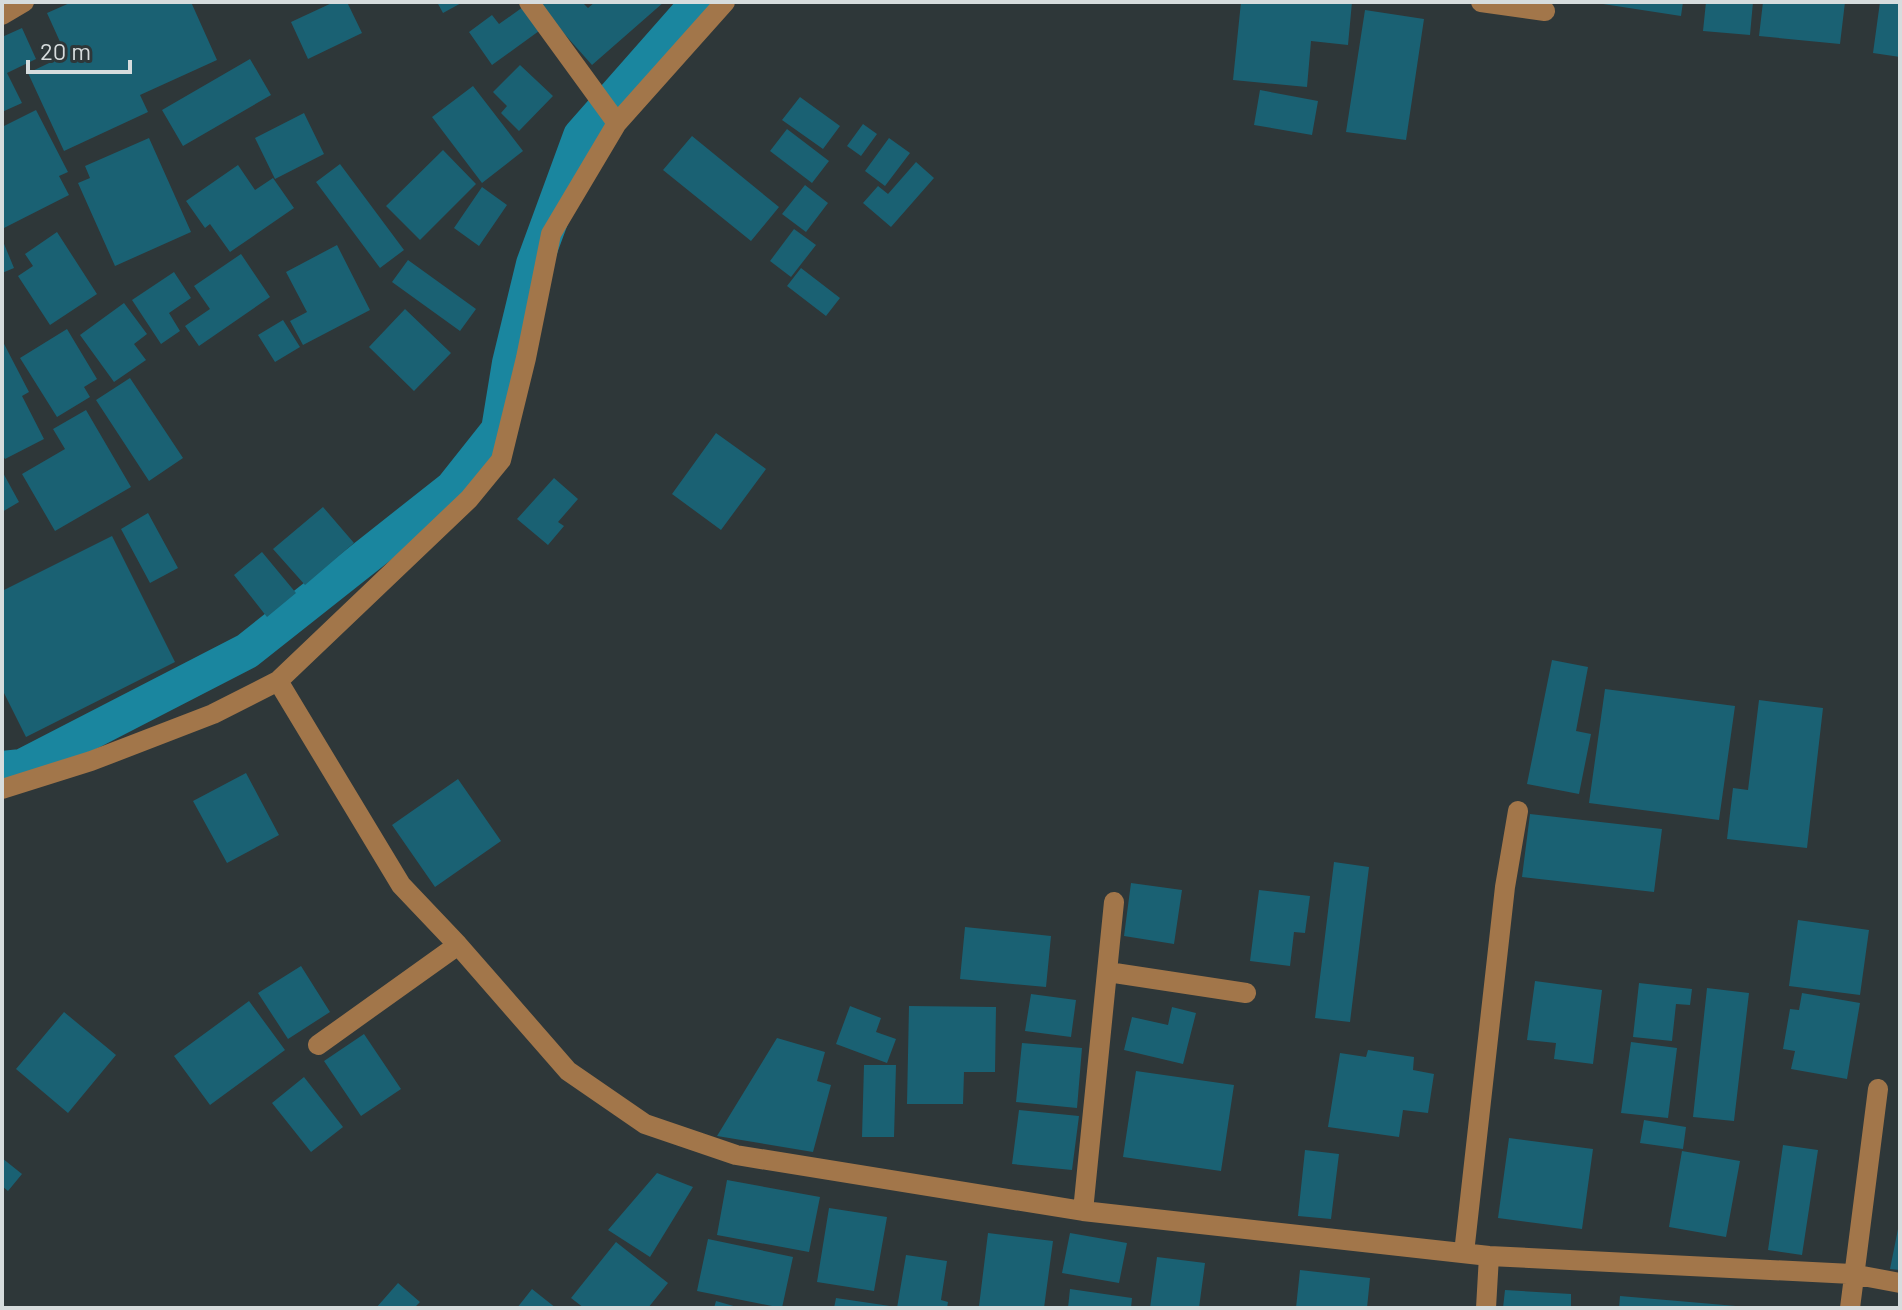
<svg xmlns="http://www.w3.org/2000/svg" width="1902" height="1310" font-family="Barlow,sans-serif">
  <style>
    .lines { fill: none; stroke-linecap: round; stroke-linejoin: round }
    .canal { stroke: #1a869f; stroke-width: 36 }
    .building { fill: #1a6173 }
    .minor { stroke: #a2764a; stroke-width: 20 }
  </style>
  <rect width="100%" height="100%" fill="#2e3739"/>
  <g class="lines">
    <!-- canal -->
    <path class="canal" d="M 2,769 L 22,767 L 247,651 L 453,488 L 499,430 L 510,363 L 534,264 L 581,136 L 699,2"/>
  </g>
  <!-- building -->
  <path class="building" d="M 72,2 L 191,2 L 217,60 L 140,95 L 148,112 L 64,151 L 28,73 L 66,55 L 47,13 Z
    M 334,2 L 347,2 L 362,33 L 308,59 L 291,22 Z
    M 437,2 L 463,2 L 443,13 Z
    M 536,2 L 582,2 L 588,8 L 595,2 L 664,2 L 592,65 Z
    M 1241,2 L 1352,2 L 1348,45 L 1311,41 L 1307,87 L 1233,80 Z
    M 1590,2 L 1683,2 L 1681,16 Z
    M 1706,2 L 1753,2 L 1750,35 L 1703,31 Z
    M 1763,2 L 1845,2 L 1840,44 L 1759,36 Z
    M 1880,2 L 1900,2 L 1900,57 L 1873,53 Z
    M 523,7 L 539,31 L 492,65 L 469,32 L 492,15 L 499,24 Z
    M 1365,10 L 1424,19 L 1406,140 L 1346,132 Z
    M 22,28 L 36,59 L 7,73 L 22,103 L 2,112 L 2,37 Z
    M 250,59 L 271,95 L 183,146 L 162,110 Z
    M 520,65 L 553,96 L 519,131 L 501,113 L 507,106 L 493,92 Z
    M 473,86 L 523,151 L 482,183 L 432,117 Z
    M 1260,90 L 1318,101 L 1312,135 L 1254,125 Z
    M 800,97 L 840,126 L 823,149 L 782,120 Z
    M 36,110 L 68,172 L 59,176 L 69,195 L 2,229 L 2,127 Z
    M 304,113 L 324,154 L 275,179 L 255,138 Z
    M 863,124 L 877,134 L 861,156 L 847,146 Z
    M 787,129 L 829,161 L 812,183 L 770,151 Z
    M 692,136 L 779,207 L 751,241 L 663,170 Z
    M 149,138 L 191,232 L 115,266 L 78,183 L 90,178 L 85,166 Z
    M 889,138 L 910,153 L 885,186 L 865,171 Z
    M 443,150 L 476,184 L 420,240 L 386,206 Z
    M 916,162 L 934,178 L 891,227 L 863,203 L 878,186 L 888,194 Z
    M 340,164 L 404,250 L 380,268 L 316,182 Z
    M 238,165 L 255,190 L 273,178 L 294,208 L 230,252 L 210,224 L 205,228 L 186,201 Z
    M 805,185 L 828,203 L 806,232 L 782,214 Z
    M 482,187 L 507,205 L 479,246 L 454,228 Z
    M 794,229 L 816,245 L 791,277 L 770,261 Z
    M 57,232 L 97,294 L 50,325 L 18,276 L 33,266 L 25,254 Z
    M 2,239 L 14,268 L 2,273 Z
    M 337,245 L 370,310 L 303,345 L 290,321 L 307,312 L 286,272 Z
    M 241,254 L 270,297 L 199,346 L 185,326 L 210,309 L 194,286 Z
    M 408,260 L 476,309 L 460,331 L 392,282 Z
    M 801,268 L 840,298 L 826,316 L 787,286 Z
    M 174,272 L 191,298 L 169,313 L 180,331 L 161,344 L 132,300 Z
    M 124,303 L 147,334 L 134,344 L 146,360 L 114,382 L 80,335 Z
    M 405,309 L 451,353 L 414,391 L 369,347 Z
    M 283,320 L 300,347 L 275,362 L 258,335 Z
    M 67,329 L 97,379 L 84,387 L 90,397 L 57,417 L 20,358 Z
    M 2,340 L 29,392 L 22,396 L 44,439 L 5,459 L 2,454 Z
    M 130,378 L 183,458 L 149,481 L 96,400 Z
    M 86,410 L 131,487 L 55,531 L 22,474 L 65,449 L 53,429 Z
    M 716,433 L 766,469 L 721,530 L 672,494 Z
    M 2,471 L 19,502 L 2,512 Z
    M 554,478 L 578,499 L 558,522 L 564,526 L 548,545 L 517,519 Z
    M 323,507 L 354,543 L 305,585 L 273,549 Z
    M 148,513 L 178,568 L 150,583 L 121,529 Z
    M 112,536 L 175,662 L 26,737 L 2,689 L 2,591 Z
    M 262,552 L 296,593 L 267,617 L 234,575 Z
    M 1552,660 L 1588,667 L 1576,731 L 1591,734 L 1579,794 L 1527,784 Z
    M 1605,689 L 1735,706 L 1719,820 L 1589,803 Z
    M 1759,700 L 1823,708 L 1807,848 L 1727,839 L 1733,788 L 1748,790 Z
    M 246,773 L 279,835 L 227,863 L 193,801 Z
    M 458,779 L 501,841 L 435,887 L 392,825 Z
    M 1530,814 L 1662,829 L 1654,892 L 1522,877 Z
    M 1334,862 L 1369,867 L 1350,1022 L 1315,1018 Z
    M 1131,883 L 1182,890 L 1174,944 L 1124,936 Z
    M 1259,890 L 1310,896 L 1305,933 L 1294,932 L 1290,966 L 1250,961 Z
    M 1798,920 L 1869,930 L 1860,995 L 1789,986 Z
    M 965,927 L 1051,936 L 1046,987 L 960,979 Z
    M 301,966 L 330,1012 L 288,1039 L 258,993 Z
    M 1535,981 L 1602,990 L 1593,1064 L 1554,1059 L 1556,1043 L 1527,1040 Z
    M 1639,983 L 1692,989 L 1690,1005 L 1676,1004 L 1672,1041 L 1633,1037 Z
    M 1707,988 L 1749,993 L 1734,1121 L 1693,1117 Z
    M 1802,993 L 1860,1003 L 1847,1079 L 1791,1069 L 1795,1051 L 1783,1049 L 1790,1009 L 1799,1010 Z
    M 1031,994 L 1076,1000 L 1071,1037 L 1025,1031 Z
    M 249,1001 L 285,1050 L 210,1105 L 174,1056 Z
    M 850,1006 L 881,1018 L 876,1032 L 896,1039 L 887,1063 L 836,1044 Z
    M 909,1006 L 996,1007 L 995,1072 L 964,1072 L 963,1104 L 907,1104 Z
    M 1172,1007 L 1196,1013 L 1183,1064 L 1124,1050 L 1132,1017 L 1168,1025 Z
    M 64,1012 L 116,1055 L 68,1113 L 16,1069 Z
    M 364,1034 L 401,1089 L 361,1116 L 324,1061 Z
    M 777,1038 L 825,1052 L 817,1081 L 831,1085 L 813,1152 L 717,1136 Z
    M 1631,1042 L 1677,1048 L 1668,1118 L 1621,1113 Z
    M 1022,1043 L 1082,1048 L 1077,1108 L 1016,1102 Z
    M 1368,1050 L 1414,1057 L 1413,1070 L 1434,1074 L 1428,1113 L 1403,1110 L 1399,1137 L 1328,1127 L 1340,1053 L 1366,1057 Z
    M 864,1065 L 896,1065 L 894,1137 L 862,1137 Z
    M 1136,1071 L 1234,1085 L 1221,1171 L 1123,1157 Z
    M 304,1077 L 343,1127 L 311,1152 L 272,1103 Z
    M 1019,1110 L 1079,1116 L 1072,1170 L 1012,1164 Z
    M 1644,1120 L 1686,1127 L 1683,1149 L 1640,1143 Z
    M 1509,1138 L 1593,1149 L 1582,1229 L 1498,1218 Z
    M 1783,1145 L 1818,1150 L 1802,1255 L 1768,1250 Z
    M 1305,1150 L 1339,1154 L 1331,1219 L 1298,1216 Z
    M 1682,1151 L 1740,1161 L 1726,1237 L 1669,1227 Z
    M 2,1158 L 22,1174 L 8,1191 L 2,1186 Z
    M 657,1173 L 693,1187 L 650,1257 L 608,1230 Z
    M 727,1180 L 820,1197 L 809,1252 L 717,1235 Z
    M 829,1208 L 887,1217 L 874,1291 L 817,1282 Z
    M 1899,1224 L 1900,1224 L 1900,1270 L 1890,1269 Z
    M 988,1233 L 1053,1241 L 1044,1308 L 979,1306 Z
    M 1070,1233 L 1127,1243 L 1119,1283 L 1062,1273 Z
    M 708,1239 L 793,1257 L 782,1308 L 697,1291 Z
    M 616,1242 L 668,1283 L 648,1308 L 584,1308 L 571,1298 Z
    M 906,1255 L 947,1261 L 941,1300 L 948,1302 L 947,1308 L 897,1308 Z
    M 1157,1257 L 1205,1263 L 1199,1308 L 1150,1308 Z
    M 1300,1270 L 1370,1278 L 1367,1308 L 1296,1308 Z
    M 398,1283 L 420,1302 L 414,1308 L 376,1308 Z
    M 532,1289 L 556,1308 L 517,1308 Z
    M 1070,1289 L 1132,1298 L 1131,1308 L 1068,1308 Z
    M 1505,1290 L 1571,1294 L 1571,1308 L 1503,1308 Z
    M 1620,1296 L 1736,1306 L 1736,1308 L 1619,1308 Z
    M 836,1298 L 890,1306 L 890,1308 L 834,1308 Z
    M 716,1301 L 737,1307 L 736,1308 L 714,1308 Z"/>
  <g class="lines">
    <!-- minor -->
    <path class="minor" d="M 529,2 L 617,123
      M 1481,2 L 1545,11
      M 2,15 L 24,2
      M 278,681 L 401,885 L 458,945 L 568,1071 L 645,1124 L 736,1155 L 1083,1211 L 1489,1256 L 1852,1274 L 1900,1283
      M 2,789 L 91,761 L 213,714 L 278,681 L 469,499 L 501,460 L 526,358 L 551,234 L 617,123 L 725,2
      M 1108,972 L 1246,993
      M 318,1045 L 458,945
      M 1083,1211 L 1114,902
      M 1464,1253 L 1505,887 L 1518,811
      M 1486,1308 L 1489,1256
      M 1850,1308 L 1878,1089"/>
  </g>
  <!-- border -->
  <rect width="1902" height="1310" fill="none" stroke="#d6dcdd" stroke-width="8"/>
  <!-- scale -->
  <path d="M28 60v12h102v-12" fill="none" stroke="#d6dcdd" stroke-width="4"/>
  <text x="40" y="60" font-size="24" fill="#d6dcdd" stroke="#2e3739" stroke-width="6" paint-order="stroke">20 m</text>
</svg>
